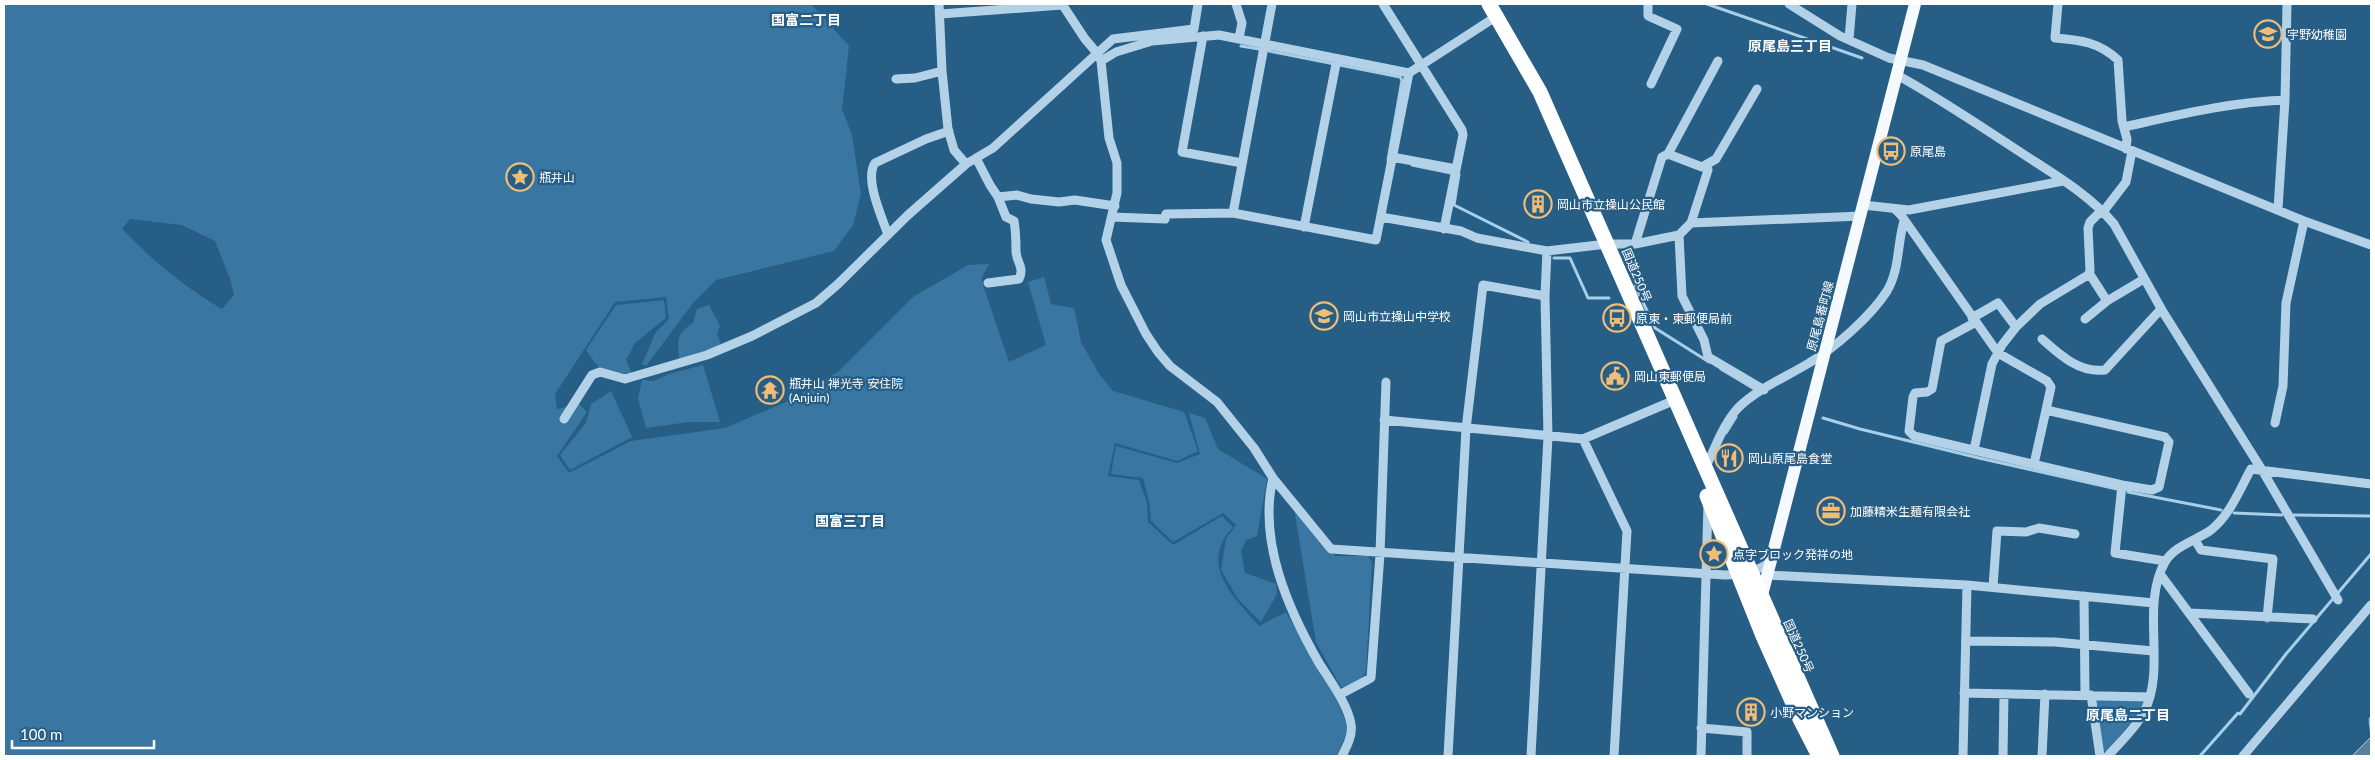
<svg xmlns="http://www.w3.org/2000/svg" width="2375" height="760" font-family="Lato,'Noto Sans JP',sans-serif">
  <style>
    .green { fill: #3977a2; fill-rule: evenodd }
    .water { fill: #5a809b; stroke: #a7cfe8 }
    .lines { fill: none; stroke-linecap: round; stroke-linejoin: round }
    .stream { stroke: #a7cfe8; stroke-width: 3 }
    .minor { stroke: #b3d2e8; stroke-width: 9 }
    .major { stroke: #f5fafe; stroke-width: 12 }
    .highway { stroke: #fff; stroke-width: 15 }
    .labels { text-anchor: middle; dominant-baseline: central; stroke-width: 4.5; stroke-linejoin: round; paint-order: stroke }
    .poi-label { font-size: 12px; fill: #fff; stroke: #275e86; text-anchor: start }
    .street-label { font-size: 12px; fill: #fff; stroke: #275e86 }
    .neighbourhood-label { font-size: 14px; font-weight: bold; fill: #fff; stroke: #275e86 }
  </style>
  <rect width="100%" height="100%" fill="#275e86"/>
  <!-- green -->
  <path class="green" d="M 4,4 L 812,5 L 849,46 L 842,109 L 852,135 L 861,194 L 853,225 L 834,251 L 716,280 L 693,303 L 646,366 L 642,364 L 656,332 L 669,319 L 666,297 L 615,302 L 555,394 L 557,409 L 579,404 L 587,412 L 557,456 L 569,473 L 631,441 L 725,428 L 793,399 L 839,371 L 913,297 L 968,265 L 989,264 L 981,279 L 1009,362 L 1046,345 L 1028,282 L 1044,277 L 1051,304 L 1074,308 L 1081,342 L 1099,374 L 1113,391 L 1184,412 L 1198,451 L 1177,461 L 1115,443 L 1108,476 L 1139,480 L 1147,503 L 1148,522 L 1173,545 L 1222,516 L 1233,527 C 1198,564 1233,597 1259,626 L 1286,612 C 1298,633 1346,709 1347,728 C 1347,736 1341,745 1338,753 L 1336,756 L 4,756 ZM 130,219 L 182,225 L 215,241 L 230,279 L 234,295 L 222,309 C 184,287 152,260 122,229 Z
    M 664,300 L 666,318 L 635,343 L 626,360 L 632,374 C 605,373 600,372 586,350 L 616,305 Z
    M 709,305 L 720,326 L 717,334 L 722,347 L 679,361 C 678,342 675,334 693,323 L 697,309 Z
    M 703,365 L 720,422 L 689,422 L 646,428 L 638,399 L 642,380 L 654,381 L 669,374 Z
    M 611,391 L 632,437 L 570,470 L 560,455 L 586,423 L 591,404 Z
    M 1189,413 L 1205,418 L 1218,449 L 1267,479 L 1257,536 L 1246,540 L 1241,551 L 1245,573 L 1276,584 L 1277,594 L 1261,622 L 1238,599 L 1221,570 L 1226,539 L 1236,525 L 1223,513 L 1173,542 L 1151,521 L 1149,501 L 1143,478 L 1111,474 L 1116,446 L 1177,463 L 1200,454 Z
    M 1294,508 L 1335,556 L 1368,556 L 1372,562 L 1366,672 C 1361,679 1351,687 1341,687 L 1316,642 Z
    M 2098,698 L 2146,700 L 2141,711 L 2106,752 L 2101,750 L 2096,703 Z"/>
  <!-- water -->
  <path class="water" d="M 2371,716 L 2371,756 L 2352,756 L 2371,737 L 2369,719 Z"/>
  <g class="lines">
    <!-- stream -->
    <path class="stream" d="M 1707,4 L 1862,58
      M 1241,46 L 1259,49
      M 1269,51 L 1400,77 L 1402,80 L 1388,160
      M 1412,165 L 1451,173
      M 1459,174 L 1454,205 L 1528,242
      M 1554,258 L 1570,258 L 1588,298 L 1609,298
      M 1635,285 L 1655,328 L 1709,362
      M 1721,369 L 1756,390
      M 1823,418 L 1860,429 L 1979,458 L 2117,489
      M 1726,433 L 1736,417
      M 2128,492 L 2221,510
      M 2234,513 L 2282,515
      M 2293,515 L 2371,516
      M 2200,756 L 2238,713 L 2240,714 L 2286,654 L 2371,554"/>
    <!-- minor -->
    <path class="minor" d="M 939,4 L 942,71 L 948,129 L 954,150 L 966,164
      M 1062,4 L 1085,39 L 1097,53 L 1101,61 L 1109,138 L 1117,163 L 1117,193 L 1106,240 L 1121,285 L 1146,334 L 1158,352 L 1170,366 L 1217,402 L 1254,448 L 1273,478 L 1331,549 L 1725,575 C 1742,575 1756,572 1771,562
      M 1236,4 L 1242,23 L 1239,38
      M 1383,4 L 1462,130 L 1463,135 L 1444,229
      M 1648,4 L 1648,16 L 1677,29 L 1651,84
      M 1789,4 L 1840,36 L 1889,58 L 1923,65 L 2304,221 L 2371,245
      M 2058,4 L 2055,38 C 2080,40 2099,42 2118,60 L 2122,121 L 2127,139 L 2126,149
      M 940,14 L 1062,5
      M 1203,36 L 1182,152 L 1242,163
      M 1849,39 L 1852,4
      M 1101,61 L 1116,52 L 1152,41 L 1219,35 L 1409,73 L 1497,16
      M 1897,75 C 1939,98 1977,124 2017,150 C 2050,172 2088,193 2114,224 L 2163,312 L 2262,470 L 2338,600
      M 896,79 L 915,78 L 942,71
      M 2124,127 C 2178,115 2230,102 2285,100
      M 1668,154 L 1702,167 L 1716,159 L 1757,89
      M 1392,157 L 1456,169
      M 976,158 L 990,185 L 998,197 L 1017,195 L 1031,199 L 1059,202 L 1075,200 L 1115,206
      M 1863,205 L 1909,210 L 2063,181
      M 1895,209 L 1901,215 L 1998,353 L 2047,381 L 2051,387 L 2046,410 L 2165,437 L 2169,442 L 2159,487 L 2152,490 L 2122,485 L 1914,436 L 1909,431 L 1913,397 L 1915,393 L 1927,392 L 1932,389 L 1941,341 L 1976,322
      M 2278,209 L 2285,100 L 2287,4
      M 2103,212 L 2126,182 L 2132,151
      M 1233,213 L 1272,4
      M 1112,217 L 1165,219 L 1166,214 L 1233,213 L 1376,240 L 1409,73
      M 1381,217 L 1461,231 L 1477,238 L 1547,251 L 1607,244 L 1635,244 L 1662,157 L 1668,154 L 1718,61
      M 1691,223 L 1861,216
      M 1304,227 L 1337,59
      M 888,235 C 882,217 864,179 875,163 L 926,139 L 949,131
      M 1679,235 L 1682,296 L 1704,340 L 1708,357 L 1764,390
      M 1635,244 L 1679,235 L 1691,223 L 1708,170 L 1707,164
      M 2089,273 L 2107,301
      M 988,283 L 1019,279 C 1025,267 1016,262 1016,251 C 1016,241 1016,232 1014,221 L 1006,217 L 998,197
      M 1972,318 L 1998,303 L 2016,327 L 2002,345 L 1992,364 L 1974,450
      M 2085,319 L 2107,301 L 2144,279
      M 2016,327 L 2040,304 L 2088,275 L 2090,271 L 2088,228 L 2090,222 L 2102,210
      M 2042,339 C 2060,355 2079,373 2105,370 L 2161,309
      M 564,419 L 592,375 L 600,372 L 625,379 L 707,355 L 752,336 L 816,303 L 838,284 L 908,215 L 966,164 L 993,148 L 1113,39 L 1194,29 L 1198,4
      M 1384,420 L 1583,439 L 1675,400
      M 2275,423 L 2283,386 L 2286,303 L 2304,221
      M 1583,439 L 1627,531 L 1614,756
      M 2034,464 L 2046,410
      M 1705,468 C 1715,449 1723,424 1738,408 C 1757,389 1786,377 1809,363 C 1835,348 1871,316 1887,291 C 1900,269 1897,244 1904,221
      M 1273,478 C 1258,541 1288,609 1319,663 C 1329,679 1348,705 1351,724 C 1353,735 1347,746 1342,756
      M 2122,485 L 2115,553 L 2165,561
      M 2195,540 L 2201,550 L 2273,559 L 2267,618
      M 2160,574 L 2249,694
      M 1767,575 L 1967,585 L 2154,603
      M 1993,587 L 1997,531 L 2026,532 L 2039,528 L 2075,534
      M 2084,596 L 2085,694
      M 2190,613 L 2313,619
      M 1966,641 L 2055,642 L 2153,651
      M 1964,693 L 2150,697
      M 1339,695 L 1371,678 L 1380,554 L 1386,382
      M 2091,695 L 2100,756
      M 1701,728 L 1747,732 L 1747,756
      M 1448,756 L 1466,429 L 1483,285 L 1545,296
      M 1531,756 L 1548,437 L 1545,296 L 1547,251
      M 1701,756 L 1708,504
      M 1963,756 L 1967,585
      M 2003,756 L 2004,694
      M 2042,756 L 2045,694
      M 2108,756 C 2119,743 2136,728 2144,712 C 2167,669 2140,606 2165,562 C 2174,546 2197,540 2211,530 C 2230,515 2240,489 2251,469 L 2371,484
      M 2243,756 L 2371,605"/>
    <!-- major -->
    <path class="major" d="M 1761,599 L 1915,4"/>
    <!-- highway -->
    <path class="highway" d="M 1489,4 L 1540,92 L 1832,756
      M 1707,496 L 1763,636 L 1800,719 L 1819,756"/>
  </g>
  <!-- icons -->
  <defs>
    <g id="school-ring" transform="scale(1.4375)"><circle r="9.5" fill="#275e86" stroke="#f0bd78" stroke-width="1.5"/><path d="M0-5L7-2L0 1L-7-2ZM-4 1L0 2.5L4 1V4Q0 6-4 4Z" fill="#f0bd78"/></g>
    <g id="bus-ring" transform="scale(1.4375)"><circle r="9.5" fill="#275e86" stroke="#f0bd78" stroke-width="1.5"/><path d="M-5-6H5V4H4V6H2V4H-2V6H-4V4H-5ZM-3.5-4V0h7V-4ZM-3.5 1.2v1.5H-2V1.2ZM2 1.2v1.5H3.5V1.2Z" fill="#f0bd78"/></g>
    <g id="sight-ring" transform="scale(1.4375)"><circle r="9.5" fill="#275e86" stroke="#f0bd78" stroke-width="1.5"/><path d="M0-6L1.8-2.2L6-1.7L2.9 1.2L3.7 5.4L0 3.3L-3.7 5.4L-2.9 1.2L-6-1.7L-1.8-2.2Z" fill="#f0bd78"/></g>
    <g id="building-ring" transform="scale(1.4375)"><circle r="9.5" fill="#275e86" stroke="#f0bd78" stroke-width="1.5"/><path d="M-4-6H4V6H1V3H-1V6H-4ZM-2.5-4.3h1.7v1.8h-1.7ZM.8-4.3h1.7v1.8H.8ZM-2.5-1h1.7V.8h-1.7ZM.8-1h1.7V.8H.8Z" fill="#f0bd78"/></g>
    <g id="civic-ring" transform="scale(1.4375)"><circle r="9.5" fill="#275e86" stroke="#f0bd78" stroke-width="1.5"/><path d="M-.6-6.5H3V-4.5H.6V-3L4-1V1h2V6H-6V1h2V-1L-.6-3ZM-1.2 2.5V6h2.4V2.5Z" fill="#f0bd78"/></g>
    <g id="temple-ring" transform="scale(1.4375)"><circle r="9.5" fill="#275e86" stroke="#f0bd78" stroke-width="1.5"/><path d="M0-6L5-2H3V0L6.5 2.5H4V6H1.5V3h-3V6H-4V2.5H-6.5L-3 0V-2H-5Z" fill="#f0bd78"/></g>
    <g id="restaurant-ring" transform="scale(1.4375)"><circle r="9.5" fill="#275e86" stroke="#f0bd78" stroke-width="1.5"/><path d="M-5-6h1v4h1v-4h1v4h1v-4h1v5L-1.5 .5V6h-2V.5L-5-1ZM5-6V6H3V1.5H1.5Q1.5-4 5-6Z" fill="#f0bd78"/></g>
    <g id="office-ring" transform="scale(1.4375)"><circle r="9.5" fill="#275e86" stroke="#f0bd78" stroke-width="1.5"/><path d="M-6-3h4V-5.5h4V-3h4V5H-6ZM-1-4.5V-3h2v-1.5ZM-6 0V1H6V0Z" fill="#f0bd78"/></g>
  </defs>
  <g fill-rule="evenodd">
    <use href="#school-ring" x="2268" y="34"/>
    <use href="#bus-ring" x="1891" y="151"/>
    <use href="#sight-ring" x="520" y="177"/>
    <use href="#building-ring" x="1538" y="204"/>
    <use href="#school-ring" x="1324" y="316"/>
    <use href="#bus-ring" x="1617" y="318"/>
    <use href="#civic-ring" x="1615" y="376"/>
    <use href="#temple-ring" x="770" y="390"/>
    <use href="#restaurant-ring" x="1729" y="458"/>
    <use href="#office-ring" x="1831" y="511"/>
    <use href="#sight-ring" x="1714" y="554"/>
    <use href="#building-ring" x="1751" y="712"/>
  </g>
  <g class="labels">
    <!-- poi labels -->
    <g class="poi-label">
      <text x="2287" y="34">宇野幼稚園</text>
      <text x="1910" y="151">原尾島</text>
      <text x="539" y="177">瓶井山</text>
      <text x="1557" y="204">岡山市立操山公民館</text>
      <text x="1343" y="316">岡山市立操山中学校</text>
      <text x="1636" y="318">原東・東郵便局前</text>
      <text x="1634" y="376">岡山東郵便局</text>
      <text x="789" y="383">瓶井山 禅光寺 安住院<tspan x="789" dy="14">(Anjuin)</tspan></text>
      <text x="1748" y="458">岡山原尾島食堂</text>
      <text x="1850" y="511">加藤精米生麺有限会社</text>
      <text x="1733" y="554">点字ブロック発祥の地</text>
      <text x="1770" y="712">小野マンション</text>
    </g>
    <!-- street labels -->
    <g class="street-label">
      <text transform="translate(1637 275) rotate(67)">国道250号</text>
      <text transform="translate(1820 316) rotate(-75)">原尾島番町線</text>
      <text transform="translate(1799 646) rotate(66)">国道250号</text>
    </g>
    <!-- neighbourhood labels -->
    <g class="neighbourhood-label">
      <text x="806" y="19">国富二丁目</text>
      <text x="1790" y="45">原尾島三丁目</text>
      <text x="850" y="520">国富三丁目</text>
      <text x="2128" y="714">原尾島二丁目</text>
    </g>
  </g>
  <!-- border -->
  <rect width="2375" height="760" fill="none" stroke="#ffffff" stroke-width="10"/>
  <!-- scale -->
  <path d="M12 740v8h142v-8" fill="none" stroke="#ffffff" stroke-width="2.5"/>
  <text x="20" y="740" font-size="15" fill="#ffffff" stroke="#275e86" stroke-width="4" paint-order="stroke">100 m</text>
</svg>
